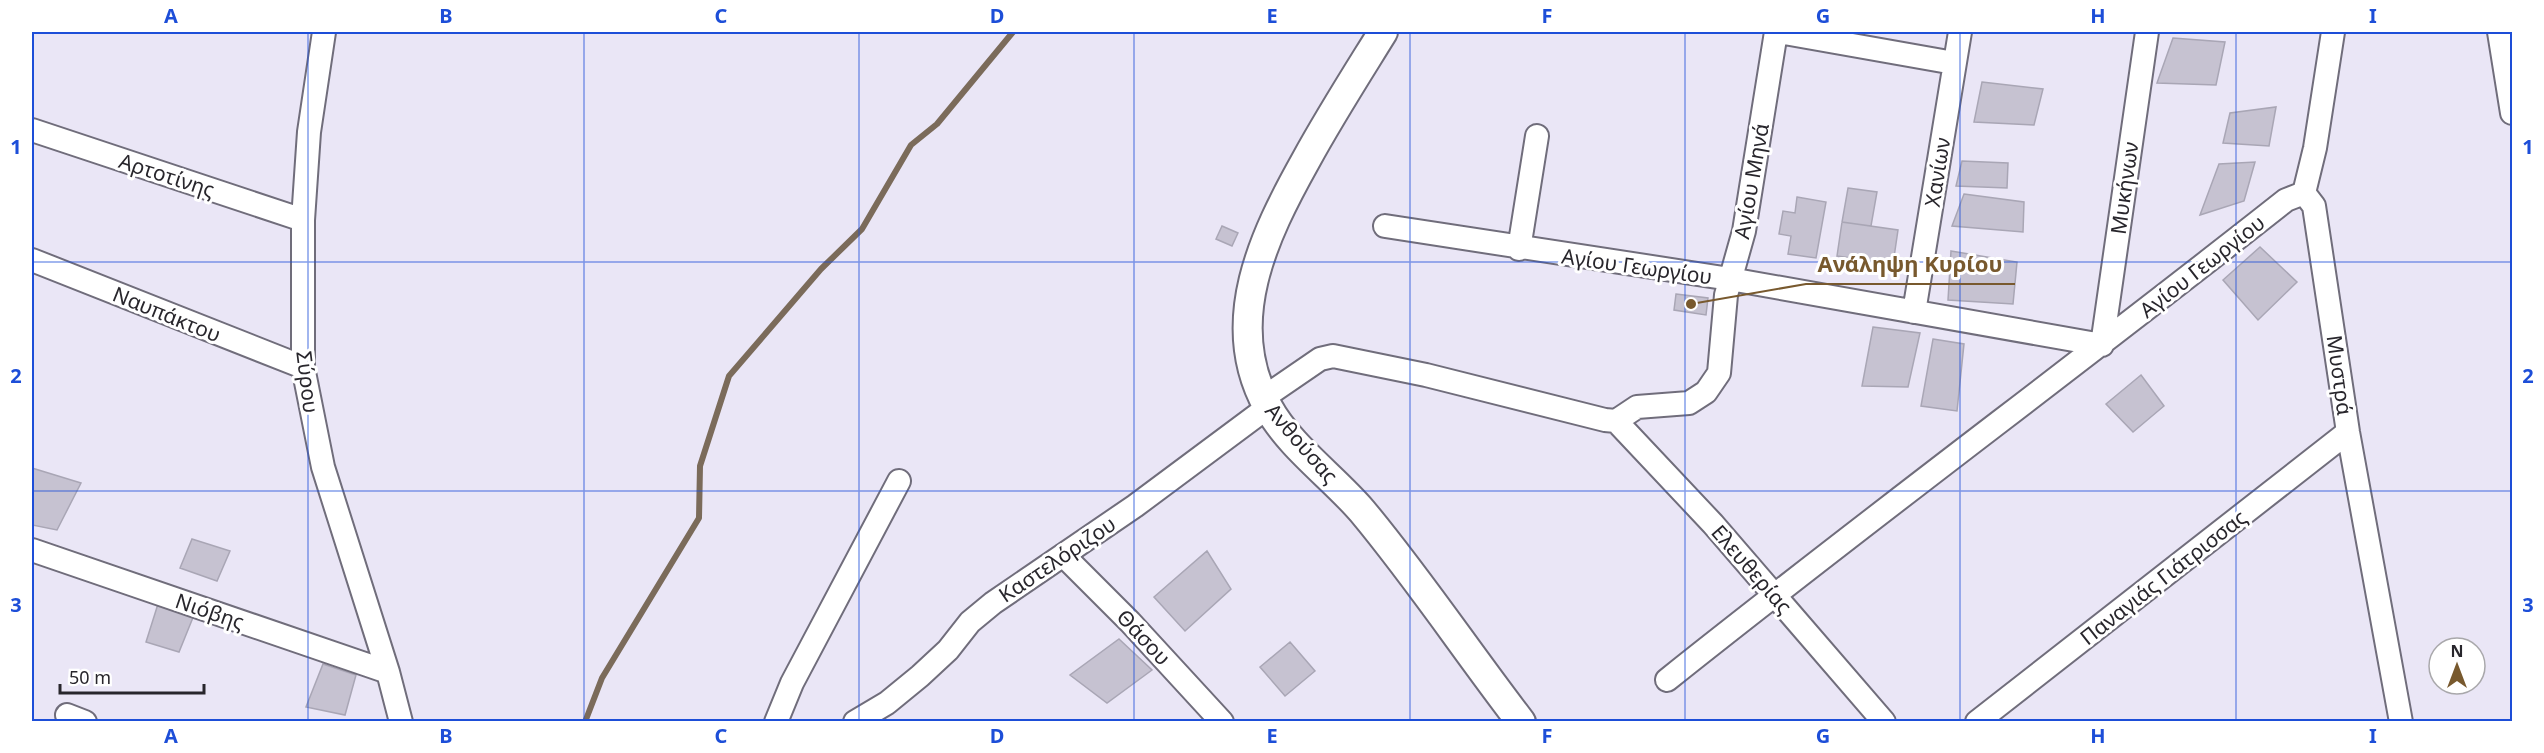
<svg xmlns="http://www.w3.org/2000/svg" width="2544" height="753" font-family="'Noto Sans',sans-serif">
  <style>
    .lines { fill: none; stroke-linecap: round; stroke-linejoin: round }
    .stream { stroke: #7b6b5a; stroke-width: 6 }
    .building { fill: #c6c2d1; stroke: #a9a6b5; stroke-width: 1.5 }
    .minor-casing { stroke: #706d7b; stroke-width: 26 }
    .tertiary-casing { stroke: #706d7b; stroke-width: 32 }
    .minor { stroke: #fff; stroke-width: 22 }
    .tertiary { stroke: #fff; stroke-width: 28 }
    .grid { fill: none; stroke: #1d4ed8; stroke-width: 1.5; stroke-opacity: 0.55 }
    .labels { text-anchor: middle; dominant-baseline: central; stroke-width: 6; stroke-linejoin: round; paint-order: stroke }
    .street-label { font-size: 21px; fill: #28262c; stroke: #fff }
    .leader { fill: none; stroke: #78592e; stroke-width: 2 }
    .callout-dot { fill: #78592e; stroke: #fff; stroke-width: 2 }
    .callout-label { font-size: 22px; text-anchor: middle; font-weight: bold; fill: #78592e; stroke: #fff; stroke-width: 6; stroke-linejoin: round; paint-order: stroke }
    .neatline { fill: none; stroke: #1d4ed8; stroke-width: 2 }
    .grid-label { font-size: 20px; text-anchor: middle; font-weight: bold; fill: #1d4ed8 }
  </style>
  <rect width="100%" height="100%" fill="#eae6f6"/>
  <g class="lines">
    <!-- stream -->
    <path class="stream" d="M 585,722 L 602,678 L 699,518 L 700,466 L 729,376 L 821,269 L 862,229 L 911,145 L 937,124 L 1013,32"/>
  </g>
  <!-- building -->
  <path class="building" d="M 2173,38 L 2225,42 L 2216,85 L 2157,83 Z
    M 1982,82 L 2043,89 L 2034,125 L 1974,122 Z
    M 2276,107 L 2269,146 L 2223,143 L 2230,113 Z
    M 1962,161 L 2008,163 L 2007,188 L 1956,186 Z
    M 2255,162 L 2244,201 L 2200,215 L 2219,164 Z
    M 1848,188 L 1877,192 L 1871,226 L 1842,222 Z
    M 1964,194 L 2024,202 L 2023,232 L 1952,226 Z
    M 1797,197 L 1826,202 L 1816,258 L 1788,254 L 1791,236 L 1779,234 L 1783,211 L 1795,213 Z
    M 1842,222 L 1898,230 L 1893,264 L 1837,256 Z
    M 1222,226 L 1238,233 L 1232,246 L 1216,239 Z
    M 2260,247 L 2297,282 L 2258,320 L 2223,280 Z
    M 1951,251 L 2017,262 L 2013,304 L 1948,300 Z
    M 1676,294 L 1708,298 L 1706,315 L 1674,310 Z
    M 1873,327 L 1920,333 L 1908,387 L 1862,386 Z
    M 1933,339 L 1964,344 L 1957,411 L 1921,406 Z
    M 2141,375 L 2164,406 L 2133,432 L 2106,404 Z
    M 32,468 L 81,483 L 57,530 L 32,525 Z
    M 192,539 L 230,551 L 217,581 L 180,568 Z
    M 1207,551 L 1231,589 L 1185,631 L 1154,597 Z
    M 158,604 L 194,615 L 179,652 L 146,642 Z
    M 1119,639 L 1152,670 L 1107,703 L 1070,675 Z
    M 1290,642 L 1315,671 L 1285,696 L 1260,667 Z
    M 323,664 L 356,675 L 345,715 L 306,707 Z"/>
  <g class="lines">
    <!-- minor casing -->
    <g class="minor-casing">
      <path id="minor" d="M 324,32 L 309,132 L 303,220 L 303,367 L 323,467 L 388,672 L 401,722
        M 1779,32 L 1954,63
        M 2499,32 L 2512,113
        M 32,130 L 303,220
        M 2304,193 L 2314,206 L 2348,432 L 2401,722
        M 2304,193 L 2315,148 L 2333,32
        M 1385,226 L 1730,279 L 2102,345 L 2147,32
        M 1519,249 L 1537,136
        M 32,260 L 303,367
        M 1914,312 L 1960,32
        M 1263,398 L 1320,359 L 1333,356 L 1426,375 L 1605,420 L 1616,421 L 1637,407 L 1689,403 L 1706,392 L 1719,373 L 1726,295 L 1744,231 L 1776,32
        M 1616,421 L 1713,524 L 1884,722
        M 32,550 L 388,672
        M 1063,555 L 1130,622 L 1222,722
        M 1667,680 C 1871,517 2081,362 2286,200 L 2304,193
        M 67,715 L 85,722
        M 776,722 L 792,683 L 899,481
        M 855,722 L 887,703 L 920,676 L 948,650 L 970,622 L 993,603 L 1135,506 L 1268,407
        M 1977,722 L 2348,432"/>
    </g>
    <!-- tertiary casing -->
    <g class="tertiary-casing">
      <path id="tertiary" d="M 1383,32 C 1357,74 1330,116 1306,160 C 1264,235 1221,323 1268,407 C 1289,446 1334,478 1362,511 C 1418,578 1467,652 1521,722"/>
    </g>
    <!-- minor -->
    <use href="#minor" class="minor"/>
    <!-- tertiary -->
    <use href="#tertiary" class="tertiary"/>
  </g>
  <!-- grid -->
  <path class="grid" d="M 308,32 L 308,722M 584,32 L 584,722M 859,32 L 859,722M 1134,32 L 1134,722M 1410,32 L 1410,722M 1685,32 L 1685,722M 1960,32 L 1960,722M 2236,32 L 2236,722M 32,262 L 2512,262M 32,491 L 2512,491"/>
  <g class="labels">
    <!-- street labels -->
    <g class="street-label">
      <text transform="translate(1937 172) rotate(-81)">Χανίων</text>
      <text transform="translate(167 175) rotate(18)">Αρτοτίνης</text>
      <text transform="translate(1751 181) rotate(-80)">Αγίου Μηνά</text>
      <text transform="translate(2124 188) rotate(-82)">Μυκήνων</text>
      <text transform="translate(1637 266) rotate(8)">Αγίου Γεωργίου</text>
      <text transform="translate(2202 266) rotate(-38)">Αγίου Γεωργίου</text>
      <text transform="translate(167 314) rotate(22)">Ναυπάκτου</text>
      <text transform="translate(2340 375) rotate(82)">Μυστρά</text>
      <text transform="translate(308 382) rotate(83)">Σύρου</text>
      <text transform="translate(1302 443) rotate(49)">Ανθούσας</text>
      <text transform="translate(1057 559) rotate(-34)">Καστελόριζου</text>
      <text transform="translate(1752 569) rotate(49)">Ελευθερίας</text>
      <text transform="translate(2163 577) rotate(-38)">Παναγιάς Γιάτρισσας</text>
      <text transform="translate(210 611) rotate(19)">Νιόβης</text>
      <text transform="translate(1144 637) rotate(47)">Θάσου</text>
    </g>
  </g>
  <!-- callouts -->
  <path class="leader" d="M1691 304L1806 284H2015"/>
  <circle class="callout-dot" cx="1691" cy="304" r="6"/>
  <g class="callout-label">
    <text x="1910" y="272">Ανάληψη Κυρίου</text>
  </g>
  <!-- border -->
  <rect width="2544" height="753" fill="none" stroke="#ffffff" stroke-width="66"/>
  <!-- north arrow -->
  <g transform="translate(2457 666)"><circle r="28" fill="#ffffff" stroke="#a9a8ab" stroke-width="1.5"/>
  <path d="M0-4.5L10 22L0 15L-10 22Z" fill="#78592e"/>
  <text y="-9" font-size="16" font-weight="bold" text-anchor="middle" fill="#28262c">N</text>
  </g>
  <!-- scale -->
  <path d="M60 684v9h144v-9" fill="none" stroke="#28262c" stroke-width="3"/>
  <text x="69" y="684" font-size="18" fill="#28262c" stroke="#ffffff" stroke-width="4.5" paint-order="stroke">50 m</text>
  <rect x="33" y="33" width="2478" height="687" class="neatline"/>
  <g class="grid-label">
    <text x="171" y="23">A</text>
    <text x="446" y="23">B</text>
    <text x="721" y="23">C</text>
    <text x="997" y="23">D</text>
    <text x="1272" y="23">E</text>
    <text x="1547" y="23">F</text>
    <text x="1823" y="23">G</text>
    <text x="2098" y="23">H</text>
    <text x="2373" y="23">I</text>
    <text x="16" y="154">1</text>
    <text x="2528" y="154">1</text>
    <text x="16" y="383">2</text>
    <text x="2528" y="383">2</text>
    <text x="16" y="612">3</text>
    <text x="2528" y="612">3</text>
    <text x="171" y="743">A</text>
    <text x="446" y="743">B</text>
    <text x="721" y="743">C</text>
    <text x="997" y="743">D</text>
    <text x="1272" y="743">E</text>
    <text x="1547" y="743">F</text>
    <text x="1823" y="743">G</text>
    <text x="2098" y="743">H</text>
    <text x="2373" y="743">I</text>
  </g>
</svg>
